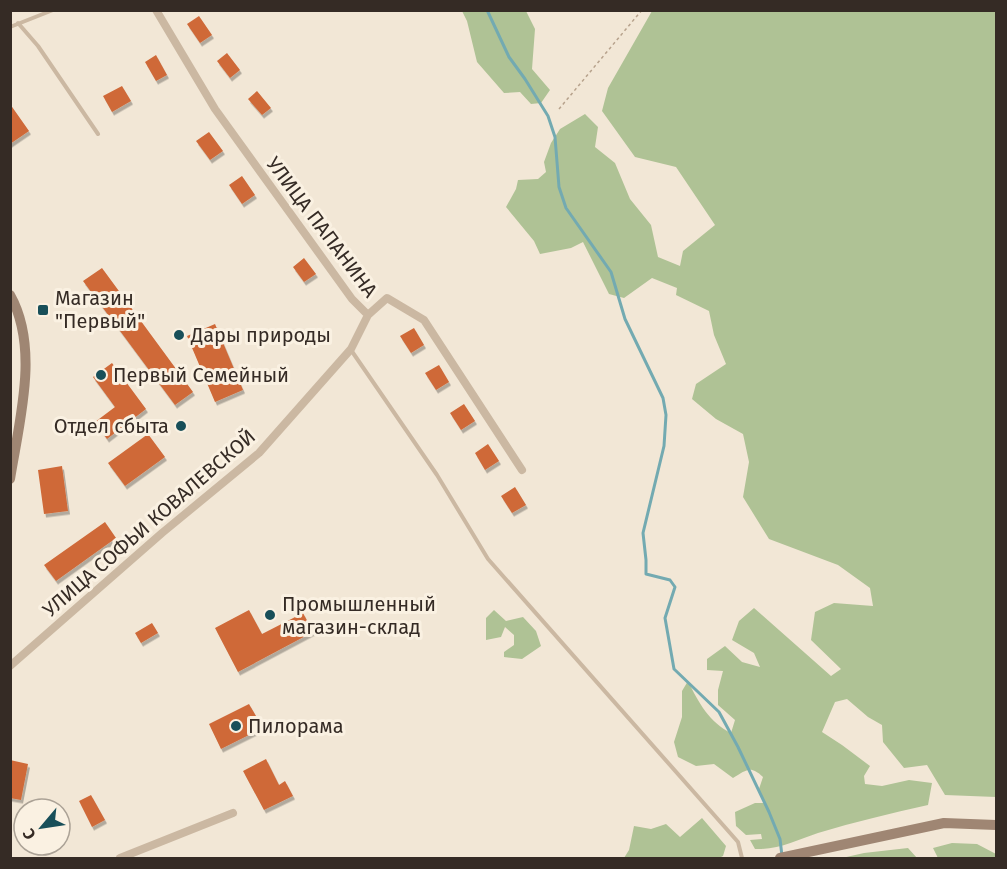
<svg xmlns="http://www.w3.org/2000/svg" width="1007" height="869" font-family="'Fira Sans',sans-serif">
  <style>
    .green { fill: #afc295 }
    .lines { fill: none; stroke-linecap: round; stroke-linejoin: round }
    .stream { stroke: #73aab1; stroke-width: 3 }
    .building { fill: #cf6938; filter: url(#shadow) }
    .path { stroke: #b7a28c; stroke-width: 1.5; stroke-dasharray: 3 3; stroke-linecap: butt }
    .lane { stroke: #cbb8a2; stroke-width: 4 }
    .street { stroke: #cbb8a2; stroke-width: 8 }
    .secondary { stroke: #9f8673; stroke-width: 10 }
    .poi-dot { fill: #184f59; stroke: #faf1e2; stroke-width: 2 }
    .labels { text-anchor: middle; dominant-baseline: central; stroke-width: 6; stroke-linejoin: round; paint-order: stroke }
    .street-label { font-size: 20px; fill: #352b25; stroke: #faf1e2 }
    .poi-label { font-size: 20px; fill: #352b25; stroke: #faf1e2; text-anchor: start }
  </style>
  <defs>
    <filter id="shadow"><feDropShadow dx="2" dy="3.5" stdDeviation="0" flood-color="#0004"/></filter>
  </defs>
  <rect width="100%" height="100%" fill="#f2e7d6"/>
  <!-- green -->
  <path class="green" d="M 462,11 L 526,11 L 535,29 L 532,69 L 550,90 L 541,103 L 531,104 L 520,92 L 504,93 L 477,62 L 467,21 Z
    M 652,11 L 996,11 L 996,797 L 945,795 L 927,765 L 904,768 L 883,742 L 882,725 L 868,717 L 847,699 L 835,702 L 822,732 L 842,745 L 870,766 L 864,776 L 865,784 L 882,786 L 909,780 L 932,783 L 928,805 C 891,813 855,822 818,833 C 797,840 778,850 755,849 L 750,840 L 762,839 L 761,834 L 746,835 L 736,826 L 735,812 L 755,803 L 765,803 L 759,789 L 763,777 C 750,765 747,770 733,778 L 714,764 L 696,766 L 678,757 L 674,742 L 682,717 L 682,691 L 688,681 C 698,702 710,723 731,733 L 735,720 L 718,705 L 718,690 L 723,671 L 707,670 L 707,659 L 725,646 L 742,662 L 760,667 L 754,653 L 732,640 L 739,621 L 754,608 L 831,676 L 841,669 L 811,640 L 815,612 L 834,603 L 873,606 L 870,588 L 838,565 L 769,539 L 743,497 L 749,462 L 743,434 L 716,419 L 692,399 L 696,384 L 726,364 L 714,335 L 709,311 L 676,295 L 677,288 L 652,278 L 624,298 L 609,294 L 583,242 L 571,248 L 540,254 L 534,241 L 506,207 L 516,189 L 518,180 L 538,179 L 546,172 L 544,162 L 551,143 L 560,129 L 585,114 L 598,127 L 595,147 L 615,163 L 630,199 L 651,225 L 658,257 L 680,266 L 683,251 L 715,225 L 676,167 L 635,157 L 602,111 L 608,88 Z
    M 494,610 L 506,621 L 523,617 L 536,631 L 541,646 L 522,659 L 504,657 L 504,652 L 514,645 L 514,635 L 505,627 L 501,637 L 486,640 L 486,618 Z
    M 702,818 L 726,846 L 723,856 L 719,858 L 624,858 L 629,850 L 634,826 L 651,829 L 666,824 L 680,837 Z
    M 952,843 L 977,844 L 996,854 L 996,858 L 938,858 L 933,848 Z
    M 908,848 L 917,858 L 842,858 L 864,853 Z"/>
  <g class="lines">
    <!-- stream -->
    <path class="stream" d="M 487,10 L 509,57 L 525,79 L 548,116 L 555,137 L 559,187 L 566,208 L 611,272 L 625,319 L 663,398 L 666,415 L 664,446 L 643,533 L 646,560 L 646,574 L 670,580 L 675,587 L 665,618 L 674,669 L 719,712 L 738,747 L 769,812 L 780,839 L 782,856"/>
  </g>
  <!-- building -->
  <path class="building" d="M 199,16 L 212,35 L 200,43 L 187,24 Z
    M 227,53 L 240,70 L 230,78 L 217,61 Z
    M 156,55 L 167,75 L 156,81 L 145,62 Z
    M 122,86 L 131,101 L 112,112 L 103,96 Z
    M 257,91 L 271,108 L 262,115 L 248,99 Z
    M 10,104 L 29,131 L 10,144 Z
    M 209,132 L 223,151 L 210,160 L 196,141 Z
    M 242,176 L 255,195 L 242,204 L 229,185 Z
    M 304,258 L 316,274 L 304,282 L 293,267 Z
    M 102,268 L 193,392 L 175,405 L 83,281 Z
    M 215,324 L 243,390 L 215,402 L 187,336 Z
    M 414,328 L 424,345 L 411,353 L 400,336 Z
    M 112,363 L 146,409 L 107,439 L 95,422 L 115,407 L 93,377 Z
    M 439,365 L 449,382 L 436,390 L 425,373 Z
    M 464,404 L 475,421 L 461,430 L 450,413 Z
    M 148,434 L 165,457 L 125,486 L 108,463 Z
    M 488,444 L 499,461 L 485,470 L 475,453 Z
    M 62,466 L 68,511 L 44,514 L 38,470 Z
    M 515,487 L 526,505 L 512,513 L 501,496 Z
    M 105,522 L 116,538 L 56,581 L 44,565 Z
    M 249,610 L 262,634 L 303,613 L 313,632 L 238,672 L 215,628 Z
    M 152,623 L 158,633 L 141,643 L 135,633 Z
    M 249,704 L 263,728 L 221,749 L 209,724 Z
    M 266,759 L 279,785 L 285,781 L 293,796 L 264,810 L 243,771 Z
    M 10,760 L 28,764 L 21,800 L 10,798 Z
    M 91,795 L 105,820 L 92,827 L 79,801 Z"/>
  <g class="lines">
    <!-- path -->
    <path class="path" d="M 559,109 L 642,10"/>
    <!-- lane -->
    <path class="lane" d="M 18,23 L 38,46 L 98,134
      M 10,27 L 53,10
      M 351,350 L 437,475 L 488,559 L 738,842 L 742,858"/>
    <!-- street -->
    <path class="street" d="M 156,10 L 215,109 L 352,299 L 368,315 L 387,298 L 424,320 L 522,470
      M 10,666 L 162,533 L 259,453 L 351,349 L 368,315
      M 120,858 L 233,813"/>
    <!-- secondary -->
    <path class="secondary" d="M 10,295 C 40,348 19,422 10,479
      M 780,858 L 944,823 L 996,825"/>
  </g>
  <!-- markers -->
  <g class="poi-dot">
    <rect x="37" y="304" width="12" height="12" rx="3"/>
    <circle cx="179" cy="335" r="6"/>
    <circle cx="101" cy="375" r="6"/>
    <circle cx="181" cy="426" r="6"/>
    <circle cx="270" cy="615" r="6"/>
    <circle cx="236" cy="726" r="6"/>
  </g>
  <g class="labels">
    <!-- street labels -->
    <g class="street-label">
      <text transform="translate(322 227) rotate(53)">УЛИЦА ПАПАНИНА</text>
      <text transform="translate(149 523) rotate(-41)">УЛИЦА СОФЬИ КОВАЛЕВСКОЙ</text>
    </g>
    <!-- poi labels -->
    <g class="poi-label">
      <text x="55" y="298">Магазин<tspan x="55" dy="23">"Первый"</tspan></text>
      <text x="191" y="335">Дары природы</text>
      <text x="113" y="375">Первый Семейный</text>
      <text x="169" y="426" text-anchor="end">Отдел сбыта</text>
      <text x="282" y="604">Промышленный<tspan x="282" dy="23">магазин-склад</tspan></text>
      <text x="248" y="726">Пилорама</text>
    </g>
  </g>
  <!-- border -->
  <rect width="1007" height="869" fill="none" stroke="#352b25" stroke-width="24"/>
  <!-- north arrow -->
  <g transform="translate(42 827) rotate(241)"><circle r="28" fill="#faf1e2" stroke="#aba296" stroke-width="1.5"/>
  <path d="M0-4.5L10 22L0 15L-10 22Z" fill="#184f59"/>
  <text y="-9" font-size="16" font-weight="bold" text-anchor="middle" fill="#352b25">С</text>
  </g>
</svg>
